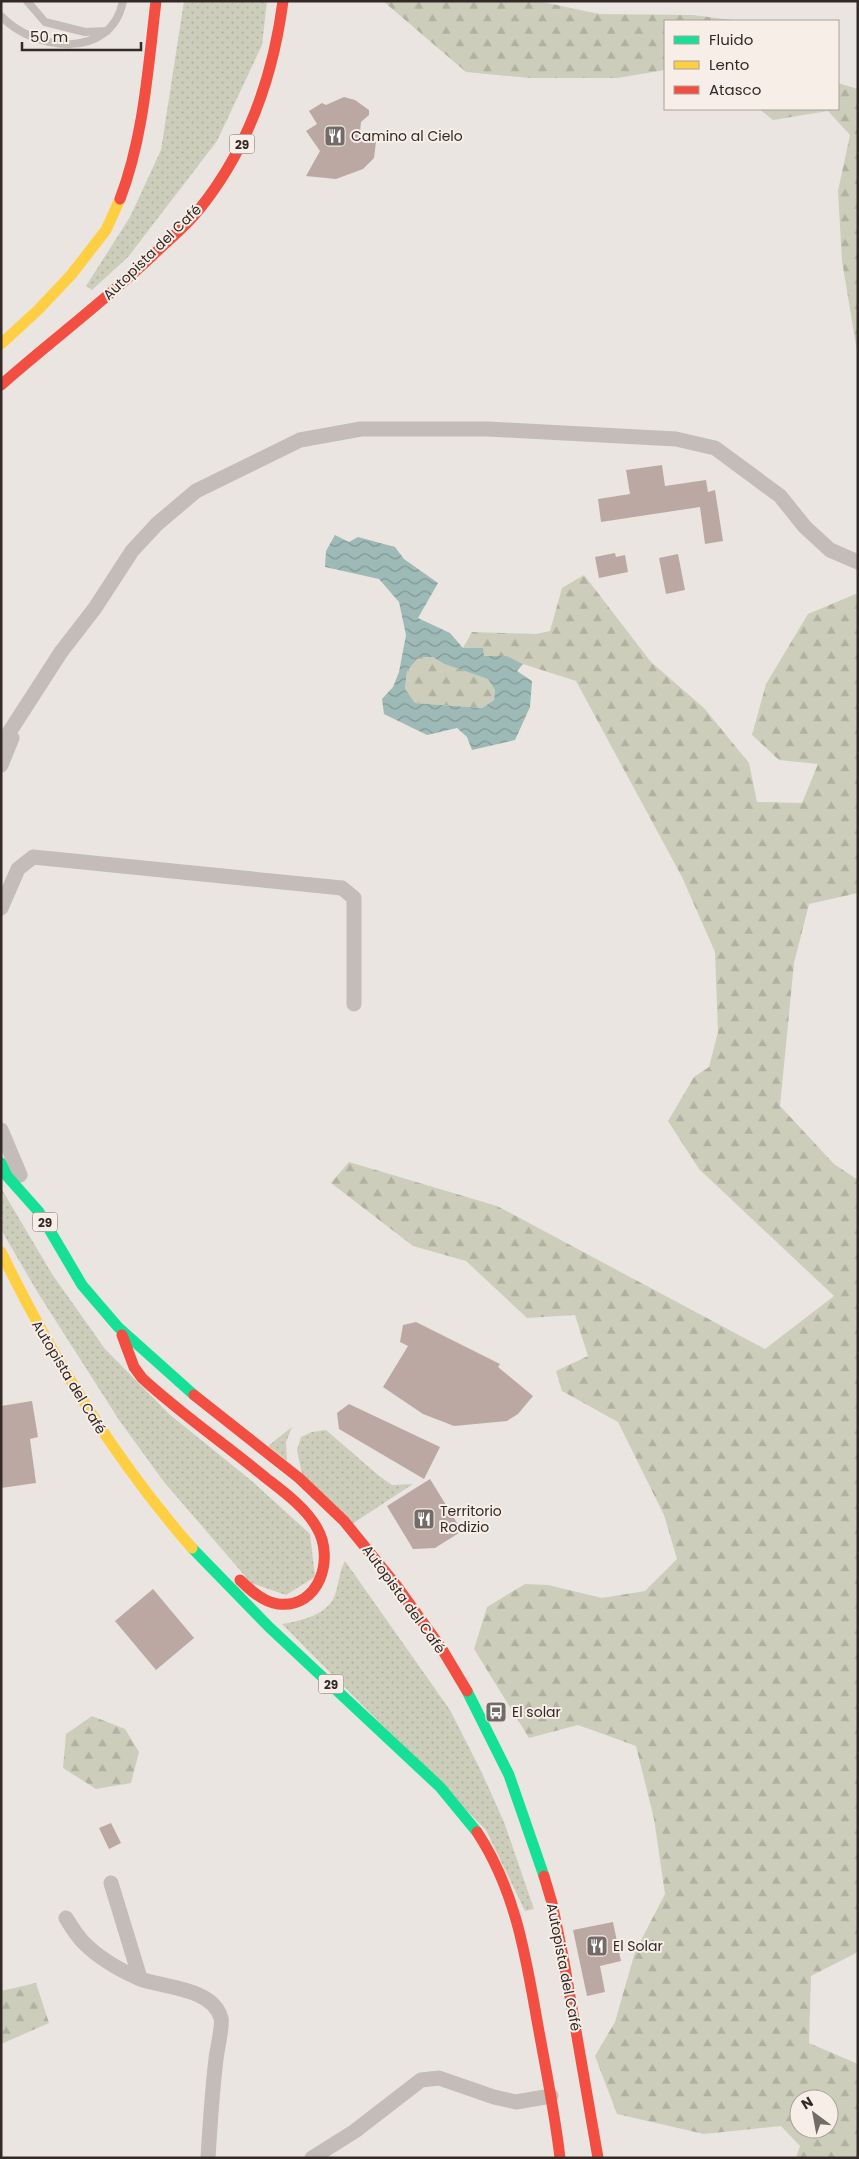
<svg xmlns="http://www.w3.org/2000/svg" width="859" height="2159" font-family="Poppins,sans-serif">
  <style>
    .grass { fill: url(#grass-dots) }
    .forest { fill: url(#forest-firs); fill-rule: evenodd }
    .water { fill: url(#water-waves); fill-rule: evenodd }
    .building { fill: #bca8a3 }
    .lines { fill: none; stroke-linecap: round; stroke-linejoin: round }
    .lane { stroke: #c3bcb8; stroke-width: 8 }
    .street { stroke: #c3bcb8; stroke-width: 15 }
    .fast { stroke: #16e098; stroke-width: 11 }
    .slow { stroke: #ffcf43; stroke-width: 11 }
    .jam { stroke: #f24e42; stroke-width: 11 }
    .labels { text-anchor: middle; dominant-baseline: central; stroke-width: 4; stroke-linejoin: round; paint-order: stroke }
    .shield { fill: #f7eee7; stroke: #6e6561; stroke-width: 1 }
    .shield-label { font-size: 12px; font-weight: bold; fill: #332a28 }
    .poi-label { font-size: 14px; fill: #332a28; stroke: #f7eee7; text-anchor: start }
    .street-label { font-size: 14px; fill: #332a28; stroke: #f7eee7 }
  </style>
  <defs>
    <pattern id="grass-dots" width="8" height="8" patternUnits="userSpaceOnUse" patternTransform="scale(1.25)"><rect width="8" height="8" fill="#cccebb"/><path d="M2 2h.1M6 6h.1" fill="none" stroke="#b0b1a1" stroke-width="1.8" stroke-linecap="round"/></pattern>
    <pattern id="forest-firs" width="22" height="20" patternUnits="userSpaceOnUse" patternTransform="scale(1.25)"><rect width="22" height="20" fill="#cccebb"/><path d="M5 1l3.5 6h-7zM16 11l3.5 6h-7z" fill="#b0b1a1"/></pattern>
    <pattern id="water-waves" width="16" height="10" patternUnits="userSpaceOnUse" patternTransform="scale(1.25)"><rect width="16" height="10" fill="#9ebab7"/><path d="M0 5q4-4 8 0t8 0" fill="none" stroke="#819795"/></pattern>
  </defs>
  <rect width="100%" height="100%" fill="#eae5e0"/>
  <!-- grass -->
  <path class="grass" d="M 184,1 L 267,1 L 262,45 L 217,141 L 128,257 L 92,290 L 86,286 L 130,217 L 161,150 Z
    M 1,1188 L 52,1274 L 105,1349 L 169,1414 L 253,1482 L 310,1534 L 315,1577 L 286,1595 L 251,1583 L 164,1482 L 119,1420 L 38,1293 L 3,1233 L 1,1229 Z
    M 292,1427 L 286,1442 L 287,1461 L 268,1446 Z
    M 326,1430 L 378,1475 L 392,1485 L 413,1484 L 352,1524 L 302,1474 L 297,1450 L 301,1437 L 312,1432 Z
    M 345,1561 L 450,1710 L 482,1773 L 504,1822 L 534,1909 L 525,1911 L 486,1830 L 282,1624 C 300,1621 328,1615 335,1595 C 339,1584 339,1571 345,1561 Z"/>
  <!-- forest -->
  <path class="forest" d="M 383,1 L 538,1 L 599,14 L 693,15 L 740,21 L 665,21 L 665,70 L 617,78 L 529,78 L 466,72 Z
    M 838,83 L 858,89 L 858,357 L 842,261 L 838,191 L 850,135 L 828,111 L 773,120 L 759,109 L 838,109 Z
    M 584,575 L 651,662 L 704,708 L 749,763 L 757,802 L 802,803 L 818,764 L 779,760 L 752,735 L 766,684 L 808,614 L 858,593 L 858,893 L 809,904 L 794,963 L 780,1106 L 834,1164 L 858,1180 L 858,1952 L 811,1976 L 809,2043 L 858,2064 L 858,2158 L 796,2158 L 800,2146 L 781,2126 L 704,2134 L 617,2114 L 595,2056 L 615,2022 L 635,1952 L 665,1894 L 654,1819 L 636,1746 L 578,1725 L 529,1738 L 474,1649 L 487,1607 L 525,1584 L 548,1585 L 602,1598 L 645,1591 L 677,1559 L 664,1515 L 618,1422 L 562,1391 L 556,1371 L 588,1356 L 575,1315 L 527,1318 L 466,1261 L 413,1246 L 331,1183 L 349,1162 L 497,1206 L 765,1349 L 834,1296 L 699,1169 L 668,1121 L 694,1077 L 709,1067 L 718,1032 L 715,952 L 682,877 L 576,681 L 523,664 L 507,656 L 483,656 L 483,648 L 463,648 L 472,632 L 536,634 L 550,631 L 562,588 ZM 799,2099 L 829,2099 L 829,2129 L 799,2129 Z
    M 419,657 L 433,657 L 444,664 L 488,679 L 495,690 L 494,700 L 482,708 L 415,703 L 405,690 L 407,671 Z
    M 92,1716 L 125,1729 L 139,1752 L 131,1783 L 96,1789 L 63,1768 L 66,1734 Z
    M 36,1983 L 49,2023 L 1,2044 L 1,1991 Z"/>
  <!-- water -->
  <path class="water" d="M 335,535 L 349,542 L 358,537 L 395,547 L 404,559 L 438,583 L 418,618 L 450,633 L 463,648 L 483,648 L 484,656 L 507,656 L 523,664 L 517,671 L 532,681 L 530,707 L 515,740 L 472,750 L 467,737 L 457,728 L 427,735 L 384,714 L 382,699 L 393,687 L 399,672 L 406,635 L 399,602 L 379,579 L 325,567 L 326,551 ZM 419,657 L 433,657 L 444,664 L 488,679 L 495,690 L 494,700 L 482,708 L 415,703 L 405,689 L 407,671 Z"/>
  <!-- building -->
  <path class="building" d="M 344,97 L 355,100 L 369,110 L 369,115 L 361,122 L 359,141 L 376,142 L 374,158 L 363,169 L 336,179 L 306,176 L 320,151 L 306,131 L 317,124 L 309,111 L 322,103 L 326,105 Z
    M 662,465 L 665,486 L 706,480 L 708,492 L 715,490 L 723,541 L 705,544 L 700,507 L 601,522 L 598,499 L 630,494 L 626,470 Z
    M 615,553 L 616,557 L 625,555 L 628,572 L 599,578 L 595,557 Z
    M 678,554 L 685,590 L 666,594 L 659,558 Z
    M 416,1322 L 500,1364 L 498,1367 L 533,1396 L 518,1414 L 507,1421 L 454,1426 L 423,1414 L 383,1387 L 408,1346 L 400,1342 L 403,1325 Z
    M 32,1401 L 38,1437 L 30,1439 L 36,1483 L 1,1488 L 1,1406 Z
    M 349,1404 L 440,1447 L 424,1479 L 339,1429 L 337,1413 Z
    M 430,1479 L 462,1531 L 435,1548 L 413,1549 L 387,1506 Z
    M 153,1589 L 194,1638 L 156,1670 L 115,1621 Z
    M 111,1823 L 121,1843 L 109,1849 L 99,1828 Z
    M 613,1922 L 621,1961 L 600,1966 L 605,1992 L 587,1996 L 573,1930 Z"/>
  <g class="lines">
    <!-- lane -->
    <path class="lane" d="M 27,1 L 45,22 L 85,32 L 107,31
      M 1,16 C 34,51 111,61 123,1"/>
    <!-- street -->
    <path class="street" d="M 1,745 L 61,652 L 95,608 L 132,551 L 157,524 L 196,491 L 300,440 L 361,429 L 488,429 L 676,439 L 715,448 L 780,496 L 805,527 L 830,550 L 858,562
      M 1,765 L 12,738
      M 1,908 L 18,869 L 33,857 L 342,888 L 354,898 L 354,1004
      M 1,1130 L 20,1175
      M 111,1883 L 140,1978
      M 66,1918 C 71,1926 77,1936 84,1943 C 98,1957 120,1970 138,1978 C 162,1988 212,1987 221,2018 C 223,2026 217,2049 216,2059 C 212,2092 210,2125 208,2158
      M 312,2158 L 355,2131 L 421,2080 L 439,2078 L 494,2097 L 516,2102 L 551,2096"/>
    <!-- fast -->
    <path class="fast" d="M 1,1163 L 7,1176 L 39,1212 L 82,1285 L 118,1327 L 194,1395
      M 192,1548 L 269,1627 L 440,1787 L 477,1832
      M 467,1691 L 509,1775 L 544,1876"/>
    <!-- slow -->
    <path class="slow" d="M 1,344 L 38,310 L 71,275 L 106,230 L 120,199
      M 1,1252 C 53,1359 114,1459 192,1548"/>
    <!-- jam -->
    <path class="jam" d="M 120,199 C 144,136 148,67 156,1
      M 1,385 C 50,342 103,302 151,257 C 166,242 184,228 197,212 C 247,151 273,78 283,1
      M 122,1335 L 134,1367 L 142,1378 C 181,1414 225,1444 266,1478 C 284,1492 306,1508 317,1528 C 335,1559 319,1609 278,1604 C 263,1602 250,1590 240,1580
      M 194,1395 L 299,1478 L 344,1521 L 396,1585 L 442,1649 L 467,1691
      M 477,1832 C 516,1891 526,1958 538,2026 C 546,2070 555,2114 560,2158
      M 544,1876 L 552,1903 L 563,1956 L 598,2158"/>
  </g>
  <!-- icons -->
  <defs>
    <g id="restaurant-square" transform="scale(1.125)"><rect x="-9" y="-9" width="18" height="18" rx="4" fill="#736b68" stroke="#f7eee7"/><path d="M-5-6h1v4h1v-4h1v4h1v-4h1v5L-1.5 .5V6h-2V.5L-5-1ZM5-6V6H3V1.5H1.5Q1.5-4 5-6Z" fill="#fff"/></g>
    <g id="bus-square" transform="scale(1.125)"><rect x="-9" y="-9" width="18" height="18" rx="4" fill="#736b68" stroke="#f7eee7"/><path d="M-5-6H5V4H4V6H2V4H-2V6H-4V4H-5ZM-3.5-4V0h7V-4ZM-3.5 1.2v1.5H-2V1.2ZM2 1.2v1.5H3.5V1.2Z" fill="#fff"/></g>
  </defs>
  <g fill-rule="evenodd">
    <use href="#restaurant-square" x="335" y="136"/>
    <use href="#restaurant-square" x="424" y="1519"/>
    <use href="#bus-square" x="496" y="1712"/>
    <use href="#restaurant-square" x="597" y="1946"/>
  </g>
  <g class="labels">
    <!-- shield labels -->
    <g class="shield">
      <rect x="229.5" y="134.5" width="25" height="19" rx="4"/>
      <rect x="32.5" y="1212.5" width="25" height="19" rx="4"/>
      <rect x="318.5" y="1674.5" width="25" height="19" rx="4"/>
    </g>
    <g class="shield-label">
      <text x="242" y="144">29</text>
      <text x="45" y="1222">29</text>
      <text x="331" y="1684">29</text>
    </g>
    <!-- poi labels -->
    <g class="poi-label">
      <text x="351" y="136">Camino al Cielo</text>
      <text x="440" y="1511">Territorio<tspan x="440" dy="16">Rodizio</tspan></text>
      <text x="512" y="1712">El solar</text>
      <text x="613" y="1946">El Solar</text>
    </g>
    <!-- street labels -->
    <g class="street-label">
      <text transform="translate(152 252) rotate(-44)">Autopista del Café</text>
      <text transform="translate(69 1377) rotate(59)">Autopista del Café</text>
      <text transform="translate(404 1599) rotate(54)">Autopista del Café</text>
      <text transform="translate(564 1967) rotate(79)">Autopista del Café</text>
    </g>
  </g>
  <!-- border -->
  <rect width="859" height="2159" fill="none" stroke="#332a28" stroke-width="5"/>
  <!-- legend -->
  <rect x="664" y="20" width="175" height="90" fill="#f7eee7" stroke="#a9a09b"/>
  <rect x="674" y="36" width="25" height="8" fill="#16e098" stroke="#a9a09b"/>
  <text x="709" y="45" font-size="15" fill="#332a28">Fluido</text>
  <rect x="674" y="61" width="25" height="8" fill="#ffcf43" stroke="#a9a09b"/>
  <text x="709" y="70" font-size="15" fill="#332a28">Lento</text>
  <rect x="674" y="86" width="25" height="8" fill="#f24e42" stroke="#a9a09b"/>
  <text x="709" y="95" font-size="15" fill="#332a28">Atasco</text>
  <!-- north arrow -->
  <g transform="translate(814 2114) rotate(328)"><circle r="24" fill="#f7eee7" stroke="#a9a09b"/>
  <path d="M0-4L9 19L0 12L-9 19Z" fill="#736b68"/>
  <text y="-8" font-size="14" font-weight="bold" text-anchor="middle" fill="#332a28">N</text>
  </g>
  <!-- scale -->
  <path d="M22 42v8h119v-8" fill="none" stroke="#332a28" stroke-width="2.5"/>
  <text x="30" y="42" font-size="15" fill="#332a28" stroke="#f7eee7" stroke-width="4" paint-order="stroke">50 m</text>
</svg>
